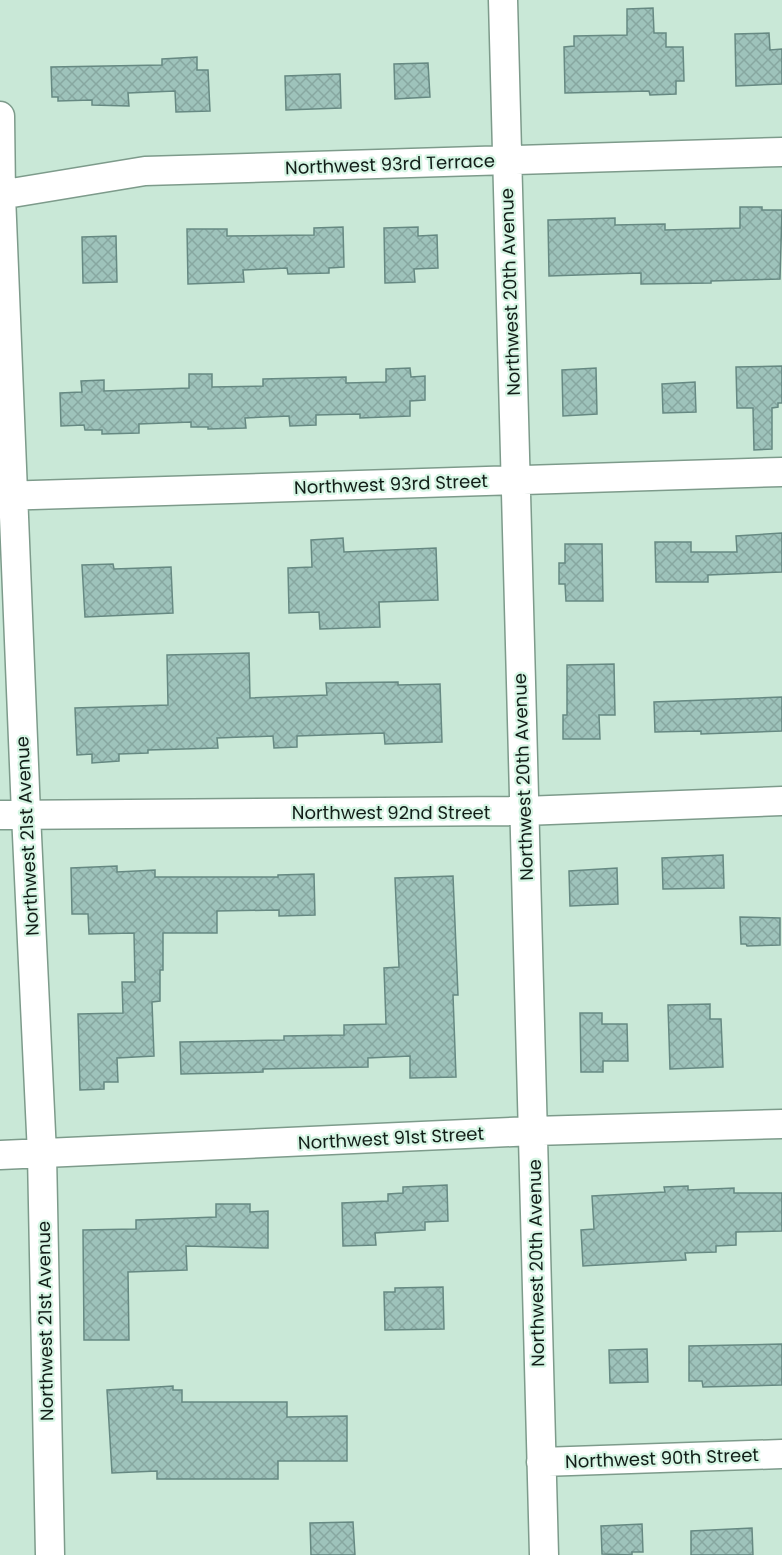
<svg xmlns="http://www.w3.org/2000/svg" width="782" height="1555" font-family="Poppins,sans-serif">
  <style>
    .building { fill: url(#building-cross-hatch); stroke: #668982; stroke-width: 1.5 }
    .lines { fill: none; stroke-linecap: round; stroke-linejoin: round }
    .minor-casing { stroke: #7d9b8b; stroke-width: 31 }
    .minor { stroke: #fff; stroke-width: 28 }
    .labels { text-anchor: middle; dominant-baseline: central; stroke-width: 4.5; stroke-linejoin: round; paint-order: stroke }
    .street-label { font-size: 18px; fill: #121e18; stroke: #d6f5e4 }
  </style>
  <defs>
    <pattern id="building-cross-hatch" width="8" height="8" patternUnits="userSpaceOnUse" patternTransform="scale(1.5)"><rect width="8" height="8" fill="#9ec3bb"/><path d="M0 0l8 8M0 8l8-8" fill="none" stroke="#87a7a0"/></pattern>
  </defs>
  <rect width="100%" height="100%" fill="#c9e8d7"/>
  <!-- building -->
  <path class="building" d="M 653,8 L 654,33 L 666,33 L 666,47 L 683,47 L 684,81 L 676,81 L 676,94 L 650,95 L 649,91 L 565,93 L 564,47 L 574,46 L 574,36 L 627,35 L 627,9 Z
    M 769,33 L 770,50 L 782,49 L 782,84 L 736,86 L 735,34 Z
    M 197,57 L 197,70 L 208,70 L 210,111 L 176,112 L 175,91 L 128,93 L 129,106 L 92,105 L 92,100 L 58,101 L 58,97 L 52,97 L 51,67 L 162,65 L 162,59 Z
    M 428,63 L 430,97 L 395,99 L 394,64 Z
    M 340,74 L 341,108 L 286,110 L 285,76 Z
    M 740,207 L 762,207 L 762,210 L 782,210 L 780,279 L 711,281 L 711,283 L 641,284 L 641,273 L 549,276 L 548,220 L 615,218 L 615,225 L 665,224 L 665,230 L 740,228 Z
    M 343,227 L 344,267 L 329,268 L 329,273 L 288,274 L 287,268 L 243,270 L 244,282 L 188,284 L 187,229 L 227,229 L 227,236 L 314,235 L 314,228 Z
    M 418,227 L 418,236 L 437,235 L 438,268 L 414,269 L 415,282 L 385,283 L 384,228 Z
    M 116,236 L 117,282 L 83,283 L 82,237 Z
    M 782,366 L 782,403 L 778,403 L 778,407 L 772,408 L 772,449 L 754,450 L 753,408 L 737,408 L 736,367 Z
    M 410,368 L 411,377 L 425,376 L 425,400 L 410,401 L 410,416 L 360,418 L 360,414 L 316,415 L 316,425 L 290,426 L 289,416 L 245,418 L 246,428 L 208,429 L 208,427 L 191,427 L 191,422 L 139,424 L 139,433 L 102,434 L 102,430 L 85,430 L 84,425 L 61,426 L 60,393 L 82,392 L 81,381 L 104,380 L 104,391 L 189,388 L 189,374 L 212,374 L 212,387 L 263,386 L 263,379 L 346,377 L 346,383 L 386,382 L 386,369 Z
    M 596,368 L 597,414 L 563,416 L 562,370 Z
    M 695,382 L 696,412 L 663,413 L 662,384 Z
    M 782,533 L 782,572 L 708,575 L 708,582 L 656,582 L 655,542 L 691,542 L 691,552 L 737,552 L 736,536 Z
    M 343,538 L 344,552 L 436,548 L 438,600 L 379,602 L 380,627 L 320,629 L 319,612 L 289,613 L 288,568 L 312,567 L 311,540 Z
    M 565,544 L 602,544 L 603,601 L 566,601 L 565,584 L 559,584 L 559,563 L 565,563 Z
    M 113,564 L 114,569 L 171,567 L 173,613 L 85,617 L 82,565 Z
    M 249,653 L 250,698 L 327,695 L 326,683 L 398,682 L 398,685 L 440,684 L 442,742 L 385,744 L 384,733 L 297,736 L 297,747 L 274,748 L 273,736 L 217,738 L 218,748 L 148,750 L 148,753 L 119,754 L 119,761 L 92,763 L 92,754 L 77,755 L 75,708 L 168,705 L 167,655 Z
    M 614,664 L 615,715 L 599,715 L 600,739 L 563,739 L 563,715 L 567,715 L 567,665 Z
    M 782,697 L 782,731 L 701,734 L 701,731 L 655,732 L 654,702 Z
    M 723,855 L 724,888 L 663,889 L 662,858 Z
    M 117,866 L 117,872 L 155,870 L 155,877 L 278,877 L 278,875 L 314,874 L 315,915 L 279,916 L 279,910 L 217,911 L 217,933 L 163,933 L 163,970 L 160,970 L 160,1001 L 152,1002 L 154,1056 L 117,1058 L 118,1082 L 104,1082 L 104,1089 L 80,1090 L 78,1014 L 123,1013 L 122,982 L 135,982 L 134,933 L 89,934 L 88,914 L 72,914 L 71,868 Z
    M 617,868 L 618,904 L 570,906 L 569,871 Z
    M 453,876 L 458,995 L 453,995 L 456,1077 L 410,1078 L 410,1056 L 368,1058 L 368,1067 L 263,1069 L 263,1072 L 181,1074 L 180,1042 L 284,1040 L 284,1036 L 344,1035 L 344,1025 L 386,1024 L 384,968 L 399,967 L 395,878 Z
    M 740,917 L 780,918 L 780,945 L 747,946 L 746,944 L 741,944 Z
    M 710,1004 L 710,1019 L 721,1019 L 723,1067 L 670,1069 L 668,1005 Z
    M 580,1013 L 602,1013 L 602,1024 L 627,1024 L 628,1061 L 603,1061 L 603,1072 L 581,1072 Z
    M 447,1185 L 448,1221 L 425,1222 L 425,1230 L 375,1233 L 376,1245 L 343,1246 L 342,1203 L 388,1201 L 388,1194 L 403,1193 L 403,1187 Z
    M 688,1186 L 688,1190 L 734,1188 L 734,1193 L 782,1193 L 782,1231 L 736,1232 L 736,1245 L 716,1246 L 716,1252 L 685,1253 L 686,1260 L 583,1266 L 581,1230 L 594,1229 L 592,1196 L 665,1192 L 664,1187 Z
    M 216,1204 L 250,1204 L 250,1212 L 268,1211 L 268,1248 L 186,1246 L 187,1270 L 128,1272 L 129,1340 L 84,1340 L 83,1230 L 136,1229 L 136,1220 L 216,1217 Z
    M 443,1287 L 444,1329 L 385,1330 L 384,1292 L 395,1292 L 395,1288 Z
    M 782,1344 L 782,1385 L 703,1387 L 702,1381 L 689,1381 L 689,1346 Z
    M 647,1349 L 648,1382 L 610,1383 L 609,1350 Z
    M 173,1386 L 173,1390 L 182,1390 L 182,1402 L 287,1402 L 287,1417 L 347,1416 L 347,1461 L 278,1461 L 278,1479 L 157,1479 L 157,1471 L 112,1473 L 107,1390 Z
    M 353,1522 L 355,1555 L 311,1555 L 310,1523 Z
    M 642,1524 L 643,1552 L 632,1552 L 632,1555 L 602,1554 L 601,1526 Z
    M 752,1528 L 753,1555 L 691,1555 L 691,1531 Z"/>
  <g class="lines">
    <!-- minor casing -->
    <g class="minor-casing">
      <path id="minor" d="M 503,0 L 544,1555
        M 0,116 L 1,195 L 26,814 L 42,1154 L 50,1555
        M 0,195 L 145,171 L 782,152
        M 0,496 L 782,472
        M 0,815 L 524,811 L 782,801
        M 0,1155 L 533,1131 L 782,1124
        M 541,1462 L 782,1454"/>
    </g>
    <!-- minor -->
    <use href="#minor" class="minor"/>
  </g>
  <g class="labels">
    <!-- street labels -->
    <g class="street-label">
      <text transform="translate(390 164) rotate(-2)">Northwest 93rd Terrace</text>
      <text transform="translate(510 292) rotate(-92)">Northwest 20th Avenue</text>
      <text transform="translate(391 484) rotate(-2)">Northwest 93rd Street</text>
      <text transform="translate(523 777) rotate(-92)">Northwest 20th Avenue</text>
      <text x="391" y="812">Northwest 92nd Street</text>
      <text transform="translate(27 836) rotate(-93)">Northwest 21st Avenue</text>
      <text transform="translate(391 1138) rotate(-3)">Northwest 91st Street</text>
      <text transform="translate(536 1263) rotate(-91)">Northwest 20th Avenue</text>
      <text transform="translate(45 1321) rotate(-91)">Northwest 21st Avenue</text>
      <text transform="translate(662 1458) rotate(-2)">Northwest 90th Street</text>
    </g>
  </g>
</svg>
